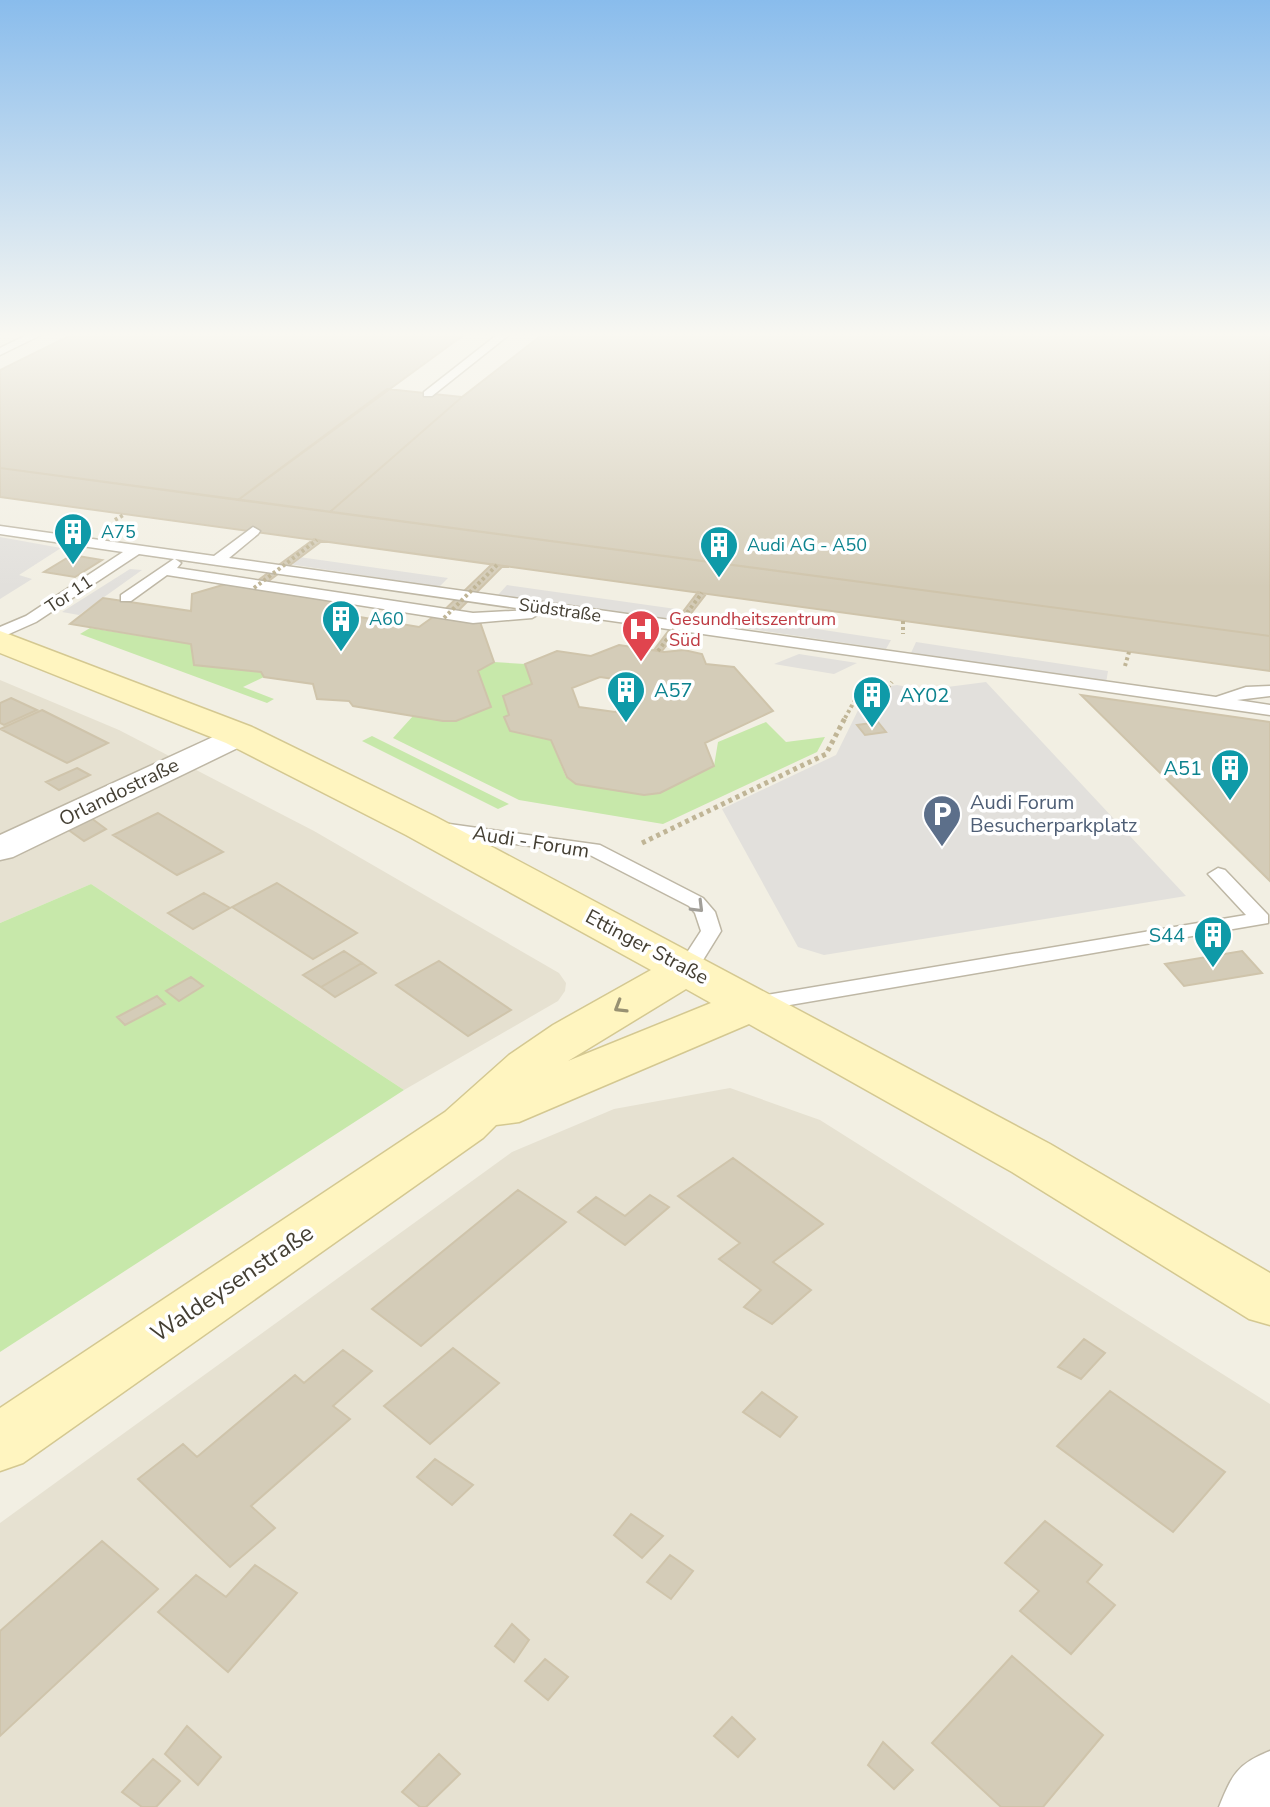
<svg xmlns="http://www.w3.org/2000/svg" width="1270" height="1807" font-family="'Nunito Sans',sans-serif">
  <style>
    .residential { fill: #e6e1d1 }
    .green { fill: #c7e8aa }
    .parking { fill: #e2e0dc }
    .building { fill: #d4ccb8; stroke: #cfc4ab; stroke-width: 2; fill-rule: evenodd }
    .lines { fill: none; stroke-linecap: round; stroke-linejoin: round }
    .lane-casing { stroke: #beb7a5; stroke-width: 3 }
    .street-casing { stroke: #beb7a5; stroke-width: 3 }
    .secondary-casing { stroke: #d4c891; stroke-width: 3 }
    .path-far1 { stroke: #c0b596; stroke-width: 4; stroke-dasharray: 3 3; stroke-linecap: butt }
    .path { stroke: #c0b596; stroke-width: 5; stroke-dasharray: 4 4; stroke-linecap: butt }
    .lane { fill: #fff; fill-rule: evenodd }
    .street { fill: #fff; fill-rule: evenodd }
    .secondary { fill: #fff5c0; fill-rule: evenodd }
    .path-bridge { stroke: #c0b596; stroke-width: 4; stroke-dasharray: 3 3; stroke-linecap: butt }
    .oneway { stroke: #a29f99 }
    .oneway2 { stroke: #989172 }
    .labels { text-anchor: middle; dominant-baseline: central; stroke-width: 7; stroke-linejoin: round; paint-order: stroke }
    .far-culture-label { font-size: 18px; fill: #0d838f; stroke: #fff; text-anchor: start }
    .far-street-label { font-size: 18px; fill: #443f33; stroke: #fff }
    .far-health-label { font-size: 18px; fill: #be3a42; stroke: #fff; text-anchor: start }
    .culture-label { font-size: 20px; fill: #0d838f; stroke: #fff; text-anchor: start }
    .street-label { font-size: 20px; fill: #443f33; stroke: #fff }
    .service-label { font-size: 20px; fill: #4e5e75; stroke: #fff; text-anchor: start }
    .near-street-label { font-size: 24px; fill: #443f33; stroke: #fff }
  </style>
  <rect width="100%" height="100%" fill="#f2efe3"/>
  <!-- residential -->
  <path class="residential" d="M 0,680 L 119,730 L 314,831 L 559,973 L 566,983 L 565,991 L 558,1001 L 404,1090 L 91,884 L 0,923 Z
    M 730,1088 L 820,1120 L 1270,1404 L 1270,1807 L 0,1807 L 0,1523 L 512,1152 L 614,1109 Z"/>
  <!-- green -->
  <path class="green" d="M 90,628 L 191,644 L 195,665 L 261,672 L 264,677 L 243,687 L 274,699 L 267,703 L 80,634 Z
    M 494,662 L 525,664 L 532,684 L 503,696 L 509,715 L 505,718 L 510,731 L 551,740 L 566,777 L 576,784 L 644,795 L 660,793 L 714,766 L 718,742 L 766,722 L 786,742 L 825,737 L 817,752 L 663,824 L 519,800 L 393,738 L 413,716 L 456,721 L 491,707 L 478,671 Z
    M 372,736 L 509,804 L 498,809 L 362,741 Z
    M 91,884 L 404,1090 L 0,1352 L 0,923 Z"/>
  <!-- parking -->
  <path class="parking" d="M 0,537 L 61,548 L 19,575 L 32,579 L 0,599 Z
    M 299,557 L 448,578 L 439,587 L 289,564 Z
    M 130,569 L 142,570 L 79,615 L 62,612 Z
    M 507,585 L 676,609 L 669,619 L 498,595 Z
    M 724,615 L 890,640 L 891,640 L 886,649 L 717,624 Z
    M 916,642 L 1108,671 L 1106,683 L 911,653 Z
    M 799,654 L 857,663 L 834,674 L 774,664 Z
    M 986,682 L 1186,896 L 824,955 L 798,947 L 722,809 L 836,755 L 868,690 L 897,685 L 924,690 Z"/>
  <!-- building -->
  <path class="building" d="M 73,334 L 465,334 L 238,500 L 0,468 L 0,370 Z
    M 543,334 L 1270,334 L 1270,636 L 330,512 L 462,397 Z
    M 387,389 L 462,397 L 330,512 L 238,500 Z
    M 0,468 L 1270,636 L 1270,671 L 0,497 Z
    M 314,539 L 322,541 L 258,589 L 249,587 Z
    M 72,555 L 102,560 L 75,577 L 44,572 Z
    M 492,564 L 503,566 L 450,619 L 437,617 Z
    M 226,584 L 338,600 L 342,614 L 419,627 L 433,617 L 480,622 L 494,662 L 478,671 L 491,707 L 456,721 L 443,721 L 353,706 L 349,701 L 317,699 L 313,684 L 264,677 L 261,672 L 194,665 L 191,644 L 70,624 L 103,598 L 191,611 L 192,594 Z
    M 698,592 L 706,594 L 662,651 L 654,650 Z
    M 619,645 L 664,652 L 684,650 L 702,654 L 706,664 L 734,667 L 773,711 L 705,743 L 714,766 L 660,793 L 644,795 L 576,784 L 567,777 L 551,740 L 510,731 L 504,717 L 509,715 L 503,696 L 532,684 L 525,664 L 557,651 L 591,656 ZM 600,677 L 635,682 L 644,699 L 615,712 L 579,707 L 572,688 Z
    M 1081,695 L 1270,722 L 1270,881 Z
    M 11,698 L 37,710 L 4,725 L 0,723 L 0,703 Z
    M 42,710 L 108,743 L 67,763 L 0,729 Z
    M 878,722 L 886,732 L 865,735 L 857,725 Z
    M 77,768 L 90,775 L 59,790 L 46,782 Z
    M 158,813 L 223,852 L 177,875 L 113,835 Z
    M 87,815 L 106,829 L 84,841 L 63,826 Z
    M 277,883 L 357,933 L 313,959 L 232,907 Z
    M 204,893 L 230,908 L 193,929 L 168,913 Z
    M 344,951 L 362,963 L 321,987 L 303,975 Z
    M 1242,951 L 1262,973 L 1184,986 L 1165,964 Z
    M 439,961 L 511,1010 L 468,1036 L 396,985 Z
    M 362,963 L 376,973 L 335,997 L 321,987 Z
    M 191,977 L 203,986 L 179,1001 L 166,991 Z
    M 157,996 L 165,1004 L 125,1025 L 117,1017 Z
    M 733,1158 L 823,1224 L 773,1262 L 811,1290 L 772,1324 L 744,1307 L 761,1290 L 719,1259 L 740,1243 L 678,1196 Z
    M 518,1190 L 566,1222 L 421,1346 L 372,1309 Z
    M 650,1195 L 669,1207 L 625,1245 L 578,1212 L 596,1197 L 625,1216 Z
    M 1084,1339 L 1105,1353 L 1081,1379 L 1058,1367 Z
    M 453,1348 L 499,1383 L 430,1444 L 384,1406 Z
    M 343,1350 L 372,1371 L 333,1406 L 350,1419 L 251,1506 L 275,1528 L 230,1567 L 138,1479 L 183,1444 L 197,1457 L 295,1375 L 304,1383 Z
    M 1110,1391 L 1225,1472 L 1173,1532 L 1057,1446 Z
    M 762,1392 L 797,1417 L 780,1437 L 743,1412 Z
    M 435,1459 L 473,1485 L 452,1505 L 417,1477 Z
    M 631,1514 L 663,1536 L 642,1558 L 614,1535 Z
    M 1045,1521 L 1102,1565 L 1087,1582 L 1115,1605 L 1071,1654 L 1020,1611 L 1039,1591 L 1005,1563 Z
    M 102,1541 L 158,1589 L 0,1736 L 0,1631 Z
    M 670,1555 L 693,1571 L 671,1599 L 647,1582 Z
    M 255,1565 L 297,1593 L 228,1672 L 158,1612 L 196,1575 L 226,1597 Z
    M 512,1624 L 529,1640 L 514,1662 L 495,1646 Z
    M 1012,1656 L 1103,1735 L 1043,1807 L 1001,1807 L 932,1743 Z
    M 545,1659 L 568,1677 L 548,1700 L 525,1681 Z
    M 732,1717 L 755,1739 L 738,1757 L 714,1736 Z
    M 187,1726 L 221,1757 L 198,1785 L 165,1754 Z
    M 883,1742 L 913,1770 L 894,1789 L 868,1765 Z
    M 439,1754 L 460,1774 L 426,1807 L 420,1807 L 402,1792 Z
    M 153,1759 L 180,1781 L 156,1807 L 142,1807 L 122,1792 Z"/>
  <g class="lines">
    <!-- lane casing -->
    <g class="lane-casing">
      <path id="lane" d="M 29,334 L 43,334 L 0,355 L 0,348 Z
        M 498,334 L 510,334 L 432,396 L 424,396 L 424,392 Z
        M 0,526 L 214,556 L 253,527 L 260,531 L 258,534 L 229,558 L 1216,697 L 1246,687 L 1270,686 L 1270,696 L 1237,700 L 1270,705 L 1270,715 L 535,610 L 539,614 L 532,618 L 473,623 L 167,575 L 131,601 L 121,601 L 121,595 L 174,559 L 139,554 L 36,622 L 0,638 L 0,627 L 26,616 L 123,552 L 0,534 ZM 175,559 L 217,565 L 530,610 L 473,613 L 177,568 L 181,563 Z
        M 435,822 L 600,845 L 703,898 L 715,912 L 721,931 L 695,973 L 681,973 L 677,968 L 701,931 L 695,913 L 689,906 L 588,854 L 428,832 L 426,828 Z
        M 1218,868 L 1225,870 L 1268,915 L 1268,923 L 755,1011 L 747,1009 L 744,1004 L 747,999 L 755,997 L 1246,915 L 1208,874 Z"/>
    </g>
    <!-- street casing -->
    <g class="street-casing">
      <path id="street" d="M 239,725 L 250,728 L 255,735 L 250,742 L 13,857 L 0,860 L 0,835 Z
        M 1270,1751 L 1270,1807 L 1219,1807 C 1232,1775 1237,1764 1270,1751 Z"/>
    </g>
    <!-- secondary casing -->
    <g class="secondary-casing">
      <path id="secondary" d="M 0,631 L 252,727 L 436,817 L 1050,1144 L 1270,1273 L 1270,1325 L 1249,1319 L 1012,1172 L 749,1024 L 519,1122 L 496,1125 L 483,1138 L 23,1463 L 0,1471 L 0,1408 L 445,1112 L 509,1055 L 553,1025 L 651,970 L 406,835 L 226,743 L 0,653 ZM 686,989 L 711,1003 L 568,1061 Z"/>
    </g>
    <!-- path-far1 -->
    <path class="path-far1" d="M 115,520 L 125,514
      M 903,621 L 903,634
      M 1125,666 L 1129,652
      M 877,702 L 892,682
      M 845,718 L 860,691 L 880,682"/>
    <!-- path -->
    <path class="path" d="M 642,843 L 826,754 L 846,716"/>
    <!-- lane -->
    <use href="#lane" class="lane"/>
    <!-- street -->
    <use href="#street" class="street"/>
    <!-- secondary -->
    <use href="#secondary" class="secondary"/>
    <!-- path-bridge -->
    <path class="path-bridge" d="M 254,588 L 317,540
      M 444,618 L 497,565
      M 658,651 L 702,593"/>
  </g>
  <!-- one-way arrows -->
  <defs><path id="oneway-chevron" d="M-2-3.5L2.5 0L-2 3.5" fill="none" stroke-width="1.6" stroke-linecap="round" stroke-linejoin="round" transform="scale(2)"/></defs>
  <use class="oneway" href="#oneway-chevron" transform="translate(698 907) rotate(45)"/>
  <use class="oneway2" href="#oneway-chevron" transform="translate(620 1007) rotate(149)"/>
  <!-- sky -->
  <linearGradient id="sky" x2="0" y2="1"><stop stop-color="#89bcec"/><stop offset="0.57" stop-color="#f9f8f2"/><stop offset="1" stop-color="#f9f8f2" stop-opacity="0"/></linearGradient>
  <rect width="1270" height="587" fill="url(#sky)"/>
  <!-- icons -->
  <defs>
    <g id="building-pin" transform="scale(2)"><path d="M0 17L-7.5 6A9.5 9.5 0 1 1 7.5 6Z" fill="#0f9aa8" stroke="#fff"/><path d="M-4-6H4V6H1V3H-1V6H-4ZM-2.5-4.3h1.7v1.8h-1.7ZM.8-4.3h1.7v1.8H.8ZM-2.5-1h1.7V.8h-1.7ZM.8-1h1.7V.8H.8Z" fill="#fff"/></g>
    <g id="hospital-pin" transform="scale(2)"><path d="M0 17L-7.5 6A9.5 9.5 0 1 1 7.5 6Z" fill="#e0444e" stroke="#fff"/><path d="M-5-5h3v3.5h4V-5h3V5h-3V1.5h-4V5h-3Z" fill="#fff"/></g>
    <g id="parking-pin" transform="scale(2)"><path d="M0 17L-7.5 6A9.5 9.5 0 1 1 7.5 6Z" fill="#5c6f8a" stroke="#fff"/><path d="M-3.5-5.5H1a3.5 3.5 0 0 1 0 7H-1V5.5H-3.5ZM-1-3.4V-.6H.8a1.4 1.4 0 0 0 0-2.8Z" fill="#fff"/></g>
  </defs>
  <g fill-rule="evenodd">
    <use href="#building-pin" x="73" y="532"/>
    <use href="#building-pin" x="719" y="545"/>
    <use href="#building-pin" x="341" y="619"/>
    <use href="#hospital-pin" x="641" y="629"/>
    <use href="#building-pin" x="626" y="690"/>
    <use href="#building-pin" x="872" y="695"/>
    <use href="#building-pin" x="1230" y="768"/>
    <use href="#parking-pin" x="942" y="814"/>
    <use href="#building-pin" x="1213" y="935"/>
  </g>
  <g class="labels">
    <!-- far-culture labels -->
    <g class="far-culture-label">
      <text x="101" y="532">A75</text>
      <text x="747" y="545">Audi AG - A50</text>
      <text x="369" y="619">A60</text>
    </g>
    <!-- far-street labels -->
    <g class="far-street-label">
      <text transform="translate(69 594) rotate(-34)">Tor 11</text>
      <text transform="translate(560 610) rotate(8)">Südstraße</text>
    </g>
    <!-- far-health labels -->
    <g class="far-health-label">
      <text x="669" y="619">Gesundheitszentrum<tspan x="669" dy="21">Süd</tspan></text>
    </g>
    <!-- culture labels -->
    <g class="culture-label">
      <text x="654" y="690">A57</text>
      <text x="900" y="695">AY02</text>
      <text x="1202" y="768" text-anchor="end">A51</text>
      <text x="1185" y="935" text-anchor="end">S44</text>
    </g>
    <!-- street labels -->
    <g class="street-label">
      <text transform="translate(119 792) rotate(-26)">Orlandostraße</text>
      <text transform="translate(531 842) rotate(9)">Audi - Forum</text>
      <text transform="translate(647 947) rotate(28)">Ettinger Straße</text>
    </g>
    <!-- service labels -->
    <g class="service-label">
      <text x="970" y="802">Audi Forum<tspan x="970" dy="23">Besucherparkplatz</tspan></text>
    </g>
    <!-- near-street labels -->
    <g class="near-street-label">
      <text transform="translate(232 1283) rotate(-34)">Waldeysenstraße</text>
    </g>
  </g>
</svg>
